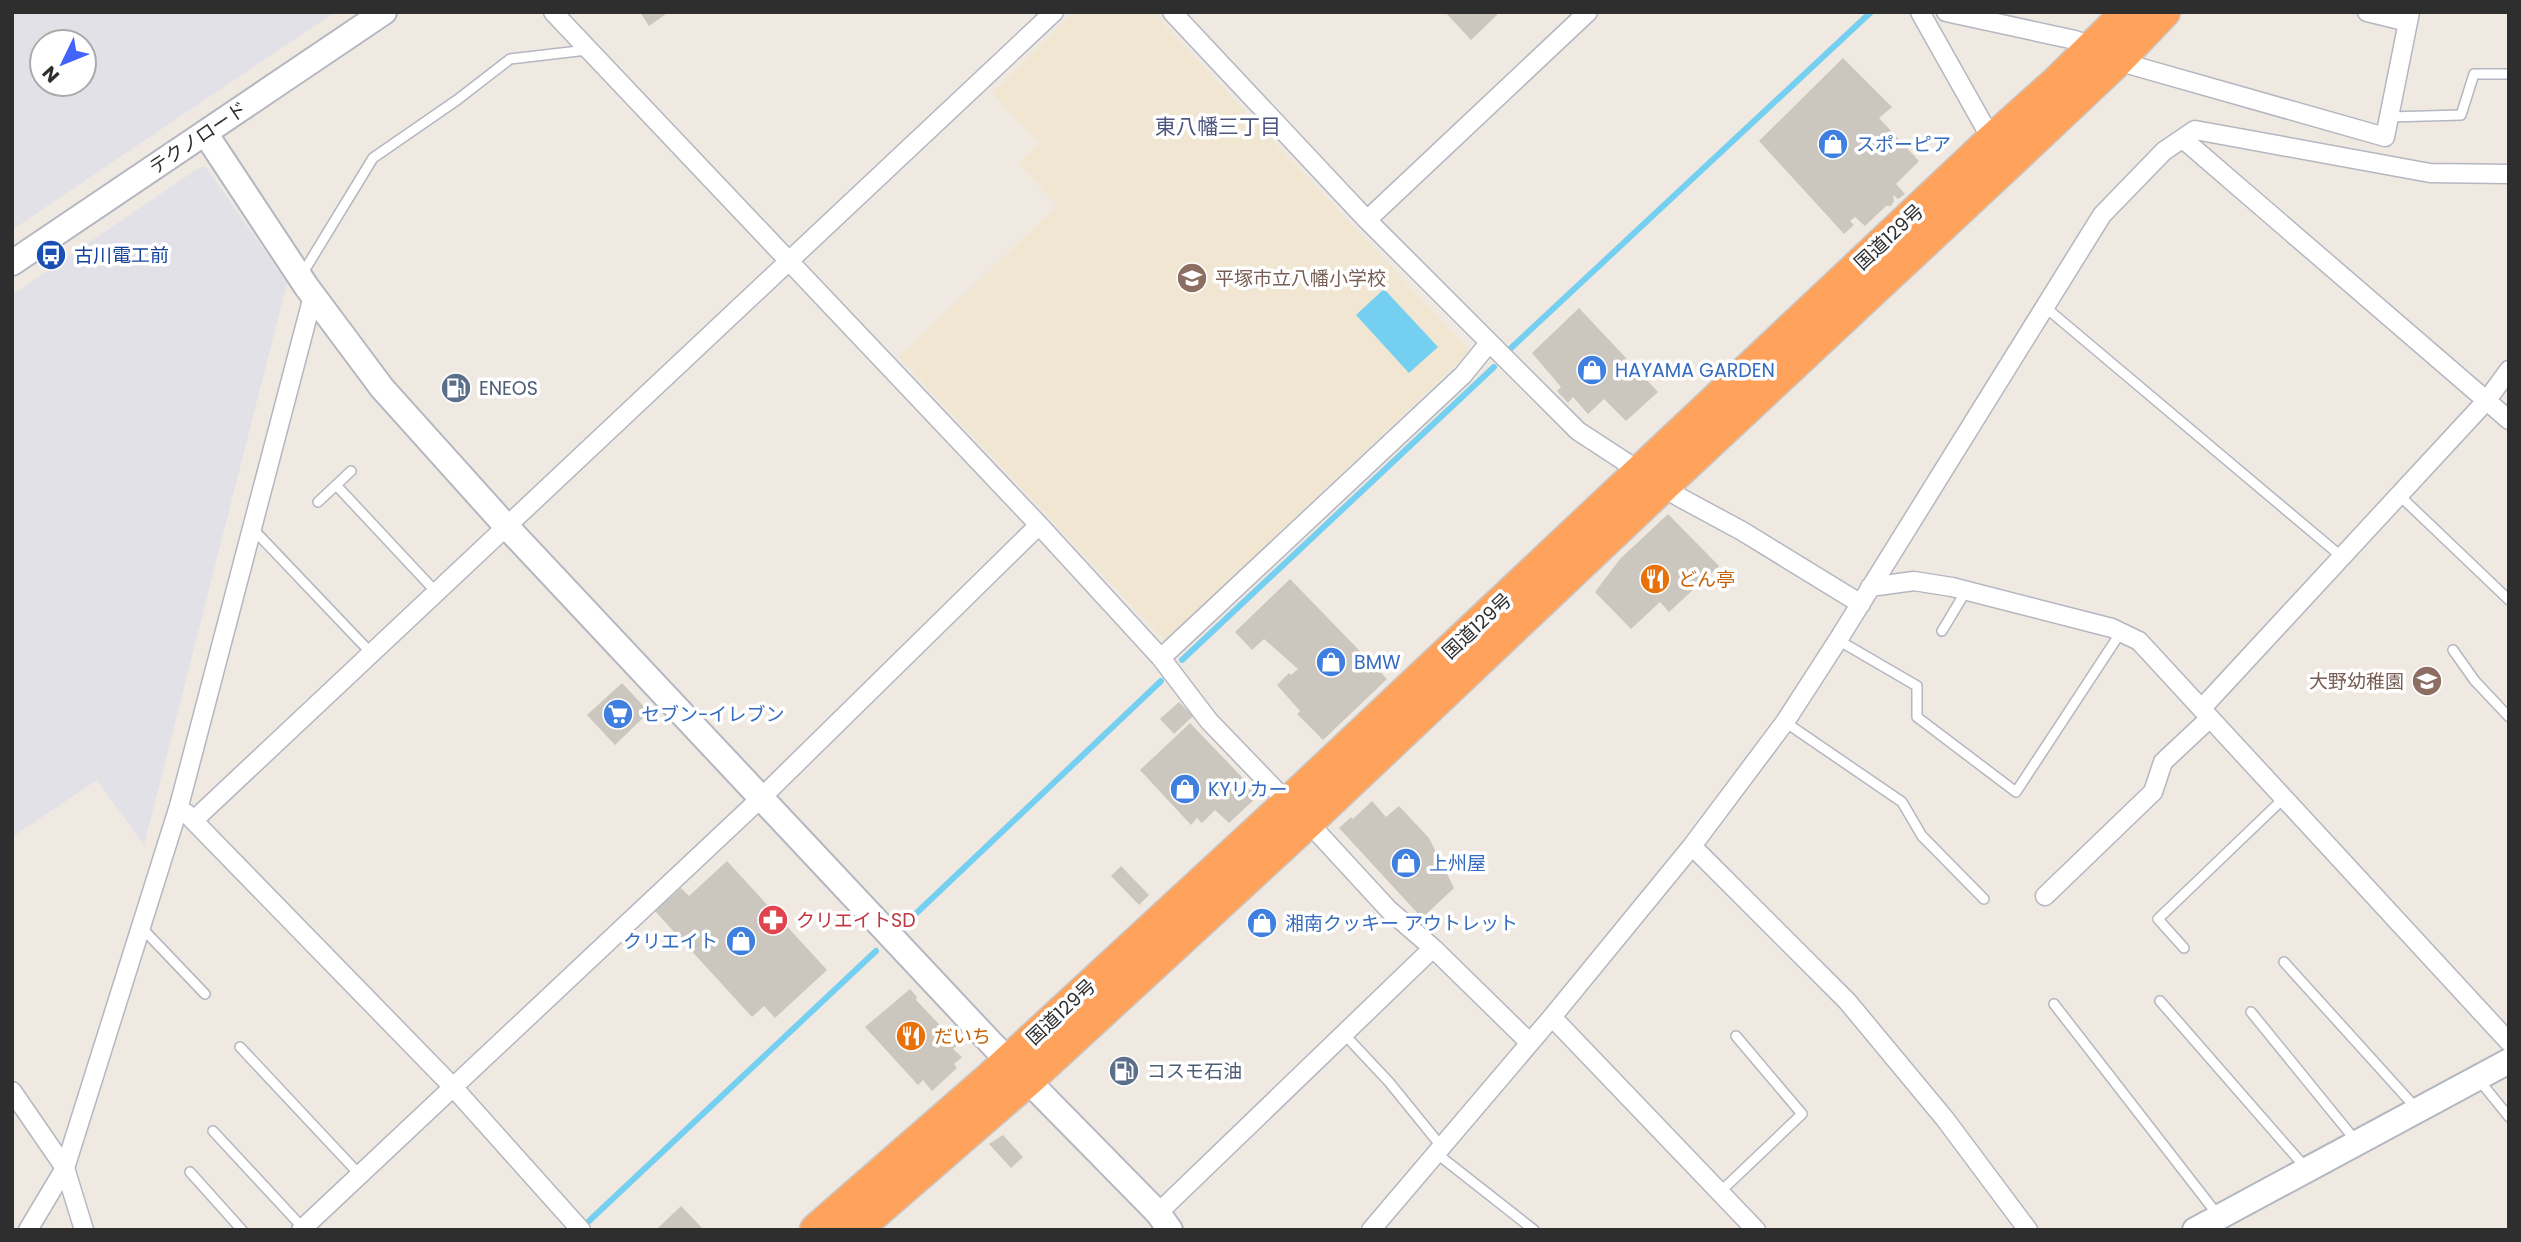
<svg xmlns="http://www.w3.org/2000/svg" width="2521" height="1242" font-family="Poppins,'Noto Sans JP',sans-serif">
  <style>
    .industrial { fill: #e3e1e8; fill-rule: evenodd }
    .education { fill: #f0e6d1 }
    .water { fill: #75cff0 }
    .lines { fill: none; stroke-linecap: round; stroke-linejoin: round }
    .stream { stroke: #75cff0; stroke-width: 6 }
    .building { fill: #cbc7bf }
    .lane-casing { stroke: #b4b7c1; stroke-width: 12 }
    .street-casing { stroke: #b4b7c1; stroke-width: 21 }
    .secondary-casing { stroke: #b4b7c1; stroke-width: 28 }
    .highway-casing { stroke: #c9c9c9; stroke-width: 35 }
    .lane { stroke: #fff; stroke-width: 9 }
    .street { stroke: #fff; stroke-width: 18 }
    .secondary { stroke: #fff; stroke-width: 24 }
    .highway { stroke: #ffa35c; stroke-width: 32 }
    .labels { text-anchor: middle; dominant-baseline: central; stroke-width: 7; stroke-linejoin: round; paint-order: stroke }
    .street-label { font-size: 19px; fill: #2e2e2e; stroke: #fff }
    .shop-label { font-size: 19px; fill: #366cbe; stroke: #fff; text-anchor: start }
    .transit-label { font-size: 19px; fill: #164399; stroke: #fff; text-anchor: start }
    .education-label { font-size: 19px; fill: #785e54; stroke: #fff; text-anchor: start }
    .service-label { font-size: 19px; fill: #4e5e75; stroke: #fff; text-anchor: start }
    .food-label { font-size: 19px; fill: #c56008; stroke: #fff; text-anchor: start }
    .health-label { font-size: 19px; fill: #be3a42; stroke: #fff; text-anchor: start }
    .neighbourhood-label { font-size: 21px; fill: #4d5680; stroke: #fff }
  </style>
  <rect width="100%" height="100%" fill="#efe9e1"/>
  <!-- industrial -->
  <path class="industrial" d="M 12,12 L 335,12 L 12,230 ZM 42,42 L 84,42 L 84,84 L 42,84 Z
    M 200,167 L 206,167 L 287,283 L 144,845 L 97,780 L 12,837 L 12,295 Z"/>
  <!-- education -->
  <path class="education" d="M 1074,12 L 1152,12 L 1470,351 L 1165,641 L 899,357 L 1057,206 L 1019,163 L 1039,143 L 992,93 Z"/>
  <!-- water -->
  <path class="water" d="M 1384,289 L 1438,347 L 1409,373 L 1356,315 Z"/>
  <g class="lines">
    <!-- stream -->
    <path class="stream" d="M 1510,349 L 1871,12
      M 1182,660 L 1494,367
      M 906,923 L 1161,681
      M 589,1221 L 876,951"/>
  </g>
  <!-- building -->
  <path class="building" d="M 640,12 L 669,12 L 649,26 Z
    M 1445,12 L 1500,12 L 1471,40 Z
    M 1843,58 L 1892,107 L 1879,118 L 1919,161 L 1896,184 L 1905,194 L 1898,199 L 1893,195 L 1894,201 L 1891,206 L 1886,206 L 1865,226 L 1855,217 L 1850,221 L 1854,225 L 1844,234 L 1759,141 Z
    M 1579,308 L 1658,392 L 1626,421 L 1604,399 L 1588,414 L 1573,397 L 1568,403 L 1557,391 L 1561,387 L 1532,353 Z
    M 1668,514 L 1719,566 L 1669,612 L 1660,602 L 1631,629 L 1595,592 L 1620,559 Z
    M 1290,579 L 1387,679 L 1323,740 L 1297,714 L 1300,711 L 1277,685 L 1289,673 L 1291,675 L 1298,669 L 1264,639 L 1252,650 L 1235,632 Z
    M 622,683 L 649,712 L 615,745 L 587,715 Z
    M 1179,702 L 1193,716 L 1174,734 L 1160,719 Z
    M 1190,723 L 1259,795 L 1229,823 L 1215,810 L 1202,823 L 1197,818 L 1191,825 L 1140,770 Z
    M 1372,801 L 1386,817 L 1399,806 L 1429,838 L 1454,888 L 1422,918 L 1339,828 L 1351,817 L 1353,819 Z
    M 727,861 L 827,970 L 775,1018 L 764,1006 L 752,1017 L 655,911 L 681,888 L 689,896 Z
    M 1121,866 L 1149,895 L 1139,905 L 1111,876 Z
    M 910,989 L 917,997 L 916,1000 L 958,1044 L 953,1049 L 962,1057 L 954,1064 L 957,1068 L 932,1091 L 923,1080 L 918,1085 L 865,1027 Z
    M 1003,1135 L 1023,1157 L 1011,1168 L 989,1144 Z
    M 681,1206 L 704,1230 L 656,1230 Z"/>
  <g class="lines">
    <!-- lane casing -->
    <g class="lane-casing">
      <path id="lane" d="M 2389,117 L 2461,115 L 2474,74 L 2509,74
        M 301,276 L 373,158 L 457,100 L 510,59 L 587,50
        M 2045,307 L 2342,557
        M 336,485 L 437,593
        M 2399,495 L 2509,600
        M 318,502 L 351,471
        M 252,528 L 372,654
        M 1942,631 L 1966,591
        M 1838,640 L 1917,686 L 1917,717 L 2016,792 L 2121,632
        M 2453,650 L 2475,681 L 2509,717
        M 1785,722 L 1902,802 L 1922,836 L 1984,899
        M 141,927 L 205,994
        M 2184,948 L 2158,919 L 2284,798
        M 2284,962 L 2416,1108
        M 2160,1001 L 2305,1167
        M 2054,1004 L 2217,1214
        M 2251,1012 L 2356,1141
        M 1344,1034 L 1389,1082 L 1441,1146
        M 240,1047 L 360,1175
        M 2479,1080 L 2509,1117
        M 213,1131 L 303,1228
        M 1436,1153 L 1534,1230
        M 190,1172 L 242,1230
        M 1720,1192 L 1802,1114 L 1736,1036"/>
    </g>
    <!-- street casing -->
    <g class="street-casing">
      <path id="street" d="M 553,12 L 1039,525 L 1161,658 L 1209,721 L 1288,803
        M 1172,12 L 1367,220 L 1578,431 L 1679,497 L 1742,531 L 1861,604
        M 1920,12 L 1992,140
        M 1946,12 L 2075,40 L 2094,47
        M 2367,12 L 2408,22
        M 2117,61 L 2385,137 L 2410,12
        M 2183,139 L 2509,420
        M 1367,220 L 1588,12
        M 1870,587 L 1914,581 L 1952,587 L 2112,628 L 2139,641 L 2509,1042
        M 1161,658 L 1463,375 L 1489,343
        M 2202,708 L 2487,400 L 2509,370
        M 186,813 L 453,1087 L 581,1230
        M 194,820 L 1054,12
        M 1308,822 L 1389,910 L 1433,948 L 1529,1042
        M 1692,846 L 1847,1001 L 1945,1119 L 2028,1230
        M 2045,896 L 2153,792 L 2163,762 L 2210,718
        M 1552,1017 L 1756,1230
        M 12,1091 L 65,1168 L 84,1230
        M 1158,1213 L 1433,948
        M 28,1230 L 65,1168 L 179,806 L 313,296
        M 301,1230 L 762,797 L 1039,525
        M 1371,1230 L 1552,1017 L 1692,846 L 1785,722 L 1838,640 L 2102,215 L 2164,151 L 2195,130 L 2430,173 L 2509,174"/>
    </g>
    <!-- secondary casing -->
    <g class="secondary-casing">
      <path id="secondary" d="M 205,133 L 306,286 L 382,388 L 507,527 L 992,1044 L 1158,1213 L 1170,1230
        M 12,263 L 384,12
        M 2195,1230 L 2509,1061"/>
    </g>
    <!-- highway casing -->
    <g class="highway-casing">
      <path id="highway" d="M 816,1230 L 988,1080 L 1288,803 L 1992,140 L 2057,82 L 2128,12
        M 855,1230 L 1028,1080 L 1308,822 L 1662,487 L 2010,162 L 2117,61 L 2164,12"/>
    </g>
    <!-- lane -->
    <use href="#lane" class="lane"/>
    <!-- street -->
    <use href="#street" class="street"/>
    <!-- secondary -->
    <use href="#secondary" class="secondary"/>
    <!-- highway -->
    <use href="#highway" class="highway"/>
  </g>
  <!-- icons -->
  <defs>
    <g id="shop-disc" transform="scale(1.575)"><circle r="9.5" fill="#3f7fe0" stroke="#fff"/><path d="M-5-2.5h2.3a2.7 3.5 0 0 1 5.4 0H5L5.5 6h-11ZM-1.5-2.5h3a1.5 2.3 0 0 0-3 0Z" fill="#fff"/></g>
    <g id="bus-disc" transform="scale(1.575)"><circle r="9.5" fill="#1a4fb4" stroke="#fff"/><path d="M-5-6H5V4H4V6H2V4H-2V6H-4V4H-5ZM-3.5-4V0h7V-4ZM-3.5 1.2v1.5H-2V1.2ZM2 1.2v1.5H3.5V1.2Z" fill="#fff"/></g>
    <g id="school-disc" transform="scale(1.575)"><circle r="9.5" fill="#8d6e63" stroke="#fff"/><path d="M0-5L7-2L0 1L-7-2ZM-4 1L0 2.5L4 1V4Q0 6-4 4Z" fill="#fff"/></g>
    <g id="fuel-disc" transform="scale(1.575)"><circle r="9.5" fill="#5c6f8a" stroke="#fff"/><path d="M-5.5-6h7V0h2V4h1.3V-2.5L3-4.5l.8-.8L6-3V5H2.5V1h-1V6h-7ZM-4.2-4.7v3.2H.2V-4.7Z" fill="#fff"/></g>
    <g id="restaurant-disc" transform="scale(1.575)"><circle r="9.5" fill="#e8710a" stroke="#fff"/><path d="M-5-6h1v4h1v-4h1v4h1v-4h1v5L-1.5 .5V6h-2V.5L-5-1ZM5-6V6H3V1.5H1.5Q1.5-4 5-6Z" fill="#fff"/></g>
    <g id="supermarket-disc" transform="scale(1.575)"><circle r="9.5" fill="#3f7fe0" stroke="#fff"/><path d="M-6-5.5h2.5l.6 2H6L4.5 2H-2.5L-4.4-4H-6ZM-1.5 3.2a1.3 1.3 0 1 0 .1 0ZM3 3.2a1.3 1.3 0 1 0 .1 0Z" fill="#fff"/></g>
    <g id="pharmacy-disc" transform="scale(1.575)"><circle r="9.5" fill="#e0444e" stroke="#fff"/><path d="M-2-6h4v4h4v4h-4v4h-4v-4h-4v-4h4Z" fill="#fff"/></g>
  </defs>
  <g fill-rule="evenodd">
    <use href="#shop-disc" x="1833" y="144"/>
    <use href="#bus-disc" x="51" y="255"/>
    <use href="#school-disc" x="1192" y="278"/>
    <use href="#shop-disc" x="1592" y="370"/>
    <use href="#fuel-disc" x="456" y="388"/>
    <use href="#restaurant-disc" x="1655" y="579"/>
    <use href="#shop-disc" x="1331" y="662"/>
    <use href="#school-disc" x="2427" y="681"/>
    <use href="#supermarket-disc" x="618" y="714"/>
    <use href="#shop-disc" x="1185" y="789"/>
    <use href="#shop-disc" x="1406" y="863"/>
    <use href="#pharmacy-disc" x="773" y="920"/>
    <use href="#shop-disc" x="1262" y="923"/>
    <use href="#shop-disc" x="741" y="941"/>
    <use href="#restaurant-disc" x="911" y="1036"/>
    <use href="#fuel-disc" x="1124" y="1071"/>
  </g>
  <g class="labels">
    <!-- street labels -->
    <g class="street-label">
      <text transform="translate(198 138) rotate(-34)">テクノロード</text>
      <text transform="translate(1889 237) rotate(-43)">国道129号</text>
      <text transform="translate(1477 626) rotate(-43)">国道129号</text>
      <text transform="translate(1061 1012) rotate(-43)">国道129号</text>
    </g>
    <!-- shop labels -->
    <g class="shop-label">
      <text x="1856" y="144">スポーピア</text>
      <text x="1615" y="370">HAYAMA GARDEN</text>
      <text x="1354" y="662">BMW</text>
      <text x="641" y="714">セブン-イレブン</text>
      <text x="1208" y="789">KYリカー</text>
      <text x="1429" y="863">上州屋</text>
      <text x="1285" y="923">湘南クッキー アウトレット</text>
      <text x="718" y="941" text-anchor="end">クリエイト</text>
    </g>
    <!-- transit labels -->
    <g class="transit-label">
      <text x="74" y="255">古川電工前</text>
    </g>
    <!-- education labels -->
    <g class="education-label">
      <text x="1215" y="278">平塚市立八幡小学校</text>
      <text x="2404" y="681" text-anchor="end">大野幼稚園</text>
    </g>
    <!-- service labels -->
    <g class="service-label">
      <text x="479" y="388">ENEOS</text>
      <text x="1147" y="1071">コスモ石油</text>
    </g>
    <!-- food labels -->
    <g class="food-label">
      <text x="1678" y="579">どん亭</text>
      <text x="934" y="1036">だいち</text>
    </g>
    <!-- health labels -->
    <g class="health-label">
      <text x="796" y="920">クリエイトSD</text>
    </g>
    <!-- neighbourhood labels -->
    <g class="neighbourhood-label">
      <text x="1218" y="126">東八幡三丁目</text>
    </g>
  </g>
  <!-- border -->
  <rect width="2521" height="1242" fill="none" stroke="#2e2e2e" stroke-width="28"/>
  <!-- north arrow -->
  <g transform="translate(63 63) rotate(227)"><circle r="33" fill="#ffffff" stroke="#ababab" stroke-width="2"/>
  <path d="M0-5L12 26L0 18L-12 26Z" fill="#4264fb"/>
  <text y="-10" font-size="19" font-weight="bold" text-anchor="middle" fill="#2e2e2e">N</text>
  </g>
</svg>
